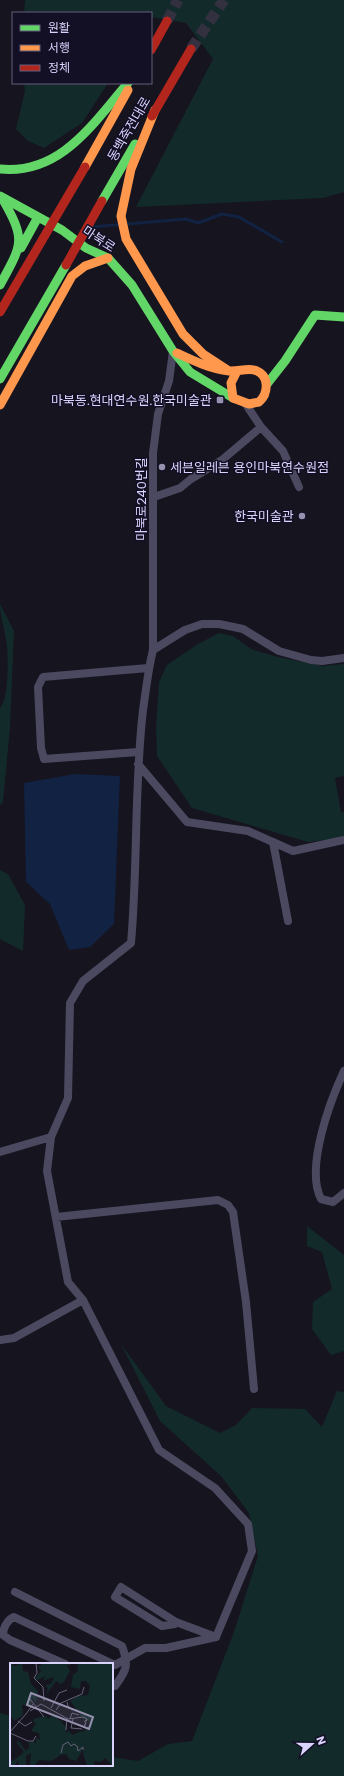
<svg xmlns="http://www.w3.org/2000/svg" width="344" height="1776" font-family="Poppins,'Noto Sans KR',sans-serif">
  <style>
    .green { fill: #132a2b }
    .water { fill: #112243 }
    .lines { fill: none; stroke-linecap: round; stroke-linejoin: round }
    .stream { stroke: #112243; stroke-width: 3 }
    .secondary-tunnel { stroke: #333140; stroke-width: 11; stroke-dasharray: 11 5.5; stroke-linecap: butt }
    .street { stroke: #4b4960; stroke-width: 8 }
    .fast { stroke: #63d668; stroke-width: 9 }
    .slow { stroke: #ff974d; stroke-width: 9 }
    .jam { stroke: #b3261e; stroke-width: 9 }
    .jam-bridge { stroke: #b3261e; stroke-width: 9 }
    .poi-dot { fill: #9591af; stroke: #130f24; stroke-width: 1.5 }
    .labels { text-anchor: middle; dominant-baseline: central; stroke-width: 3; stroke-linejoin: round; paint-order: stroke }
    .street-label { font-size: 13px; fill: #dad4fd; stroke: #130f24 }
    .poi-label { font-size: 13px; fill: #dad4fd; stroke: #130f24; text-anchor: end }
    .inset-road { fill: none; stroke: #646178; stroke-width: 1 }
    .view { fill: #9591af; fill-opacity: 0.15; stroke: #9591af; stroke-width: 2 }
    .inset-edge { fill: none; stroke: #dad4fd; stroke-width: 2 }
  </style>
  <rect width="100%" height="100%" fill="#16141f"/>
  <!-- green -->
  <path class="green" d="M 25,0 L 344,0 L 344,192 L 323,198 L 136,207 L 213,59 L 186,23 L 151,17 L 151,13 L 24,13 Z
    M 24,83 L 108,83 L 82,123 L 44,148 L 28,141 L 16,129 L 25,91 Z
    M 0,604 L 14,631 L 10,727 L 3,802 L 0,805 L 0,708 C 9,699 8,660 7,647 C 6,632 0,619 0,604 Z
    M 219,633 L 233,636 L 251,649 L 278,657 L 323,666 L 344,664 L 344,776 L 335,778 L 341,812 L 344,812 L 344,838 L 308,842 L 192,808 L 157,756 L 156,729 L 159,682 L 167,665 L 198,644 Z
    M 0,870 L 8,874 L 25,905 L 23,951 L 0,939 Z
    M 307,1226 L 344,1255 L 344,1351 L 331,1355 L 312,1329 L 313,1302 L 332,1289 L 322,1252 L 307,1246 Z
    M 121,1344 L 166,1406 L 220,1433 L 236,1425 L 252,1408 L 305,1409 L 322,1427 L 337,1391 L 344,1392 L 344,1776 L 0,1776 L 0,1713 L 11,1716 L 11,1765 L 112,1765 L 112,1757 L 138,1761 L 168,1744 L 192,1741 L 234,1632 L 258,1556 L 249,1513 L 221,1476 L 160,1421 Z"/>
  <!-- water -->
  <path class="water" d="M 75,774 L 120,776 L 114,924 L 90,947 L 69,950 L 50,904 L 26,882 L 24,783 Z"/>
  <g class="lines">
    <!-- stream -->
    <path class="stream" d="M 91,227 L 186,219 L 198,223 L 222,214 L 239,217 L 282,242"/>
    <!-- secondary-tunnel -->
    <path class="secondary-tunnel" d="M 167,21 L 178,0
      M 191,49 L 224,0"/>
    <!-- street -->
    <path class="street" d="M 173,351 L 169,381 L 158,414 L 153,453 L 153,650 C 148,670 146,690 143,710 C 134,787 138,865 131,943 L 83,981 L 70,1003 L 68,1098 L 51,1137 L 47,1171 L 68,1282 L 83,1300 L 159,1450 L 215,1488 L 248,1524 L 252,1551 L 216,1637
      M 245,403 L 261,427 L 283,451 L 299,487
      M 154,497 L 180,488 L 191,479 L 222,460 L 261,427
      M 153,650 L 185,630 L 202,624 L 219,624 L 243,629 L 279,651 L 311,660 L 322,661 L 344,658
      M 138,752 L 44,759 L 41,748 L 38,687 L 43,677 L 148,668
      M 138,764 L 187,822 L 248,831 L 293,851 L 344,840
      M 273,842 L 288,921
      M 344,1071 C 330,1101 305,1168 321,1199 L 333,1202 L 344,1193
      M 0,1152 L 51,1137
      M 56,1217 L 218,1200 L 228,1205 L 233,1212 L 246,1302 L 254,1389
      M 0,1340 L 14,1338 L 83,1300
      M 15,1592 L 122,1646 C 129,1665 127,1670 115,1686 L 112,1685
      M 65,1664 L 10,1640 L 3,1635 C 3,1628 7,1620 14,1617 L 115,1665 L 145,1648 L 166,1648 L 216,1637 L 176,1622 L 121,1587 L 115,1597 L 162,1626 L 175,1624 L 176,1622"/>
    <!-- fast -->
    <path class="fast" d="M 0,169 C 61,175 93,123 128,83
      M 0,196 L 62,230 L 86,248 L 108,258 L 132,285 L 173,351 L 190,372 L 233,398
      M 102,201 L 135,144
      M 21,248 L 38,217
      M 0,285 C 23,243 26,240 2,198
      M 0,379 L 66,265
      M 267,384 L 285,361 L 315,315 L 344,317"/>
    <!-- slow -->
    <path class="slow" d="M 155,110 L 131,169 L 121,216 L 126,239 L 183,334 L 203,354 L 229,371
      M 85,167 L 128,90
      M 177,353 C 194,361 211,369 229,371 C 238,372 249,367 257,371 C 270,377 268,394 259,402 L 249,404 L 233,398 L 231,383 L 236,373
      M 0,405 L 72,276 L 85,266 L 108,258"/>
    <!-- jam -->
    <path class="jam" d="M 151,50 L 167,21
      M 152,116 L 191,49
      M 0,312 L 24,271"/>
    <!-- jam-bridge -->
    <path class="jam-bridge" d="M 66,265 L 102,201
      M 24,271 L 85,167"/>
  </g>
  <!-- markers -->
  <g class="poi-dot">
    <rect x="216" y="396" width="8" height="8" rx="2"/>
    <circle cx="162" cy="467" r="4"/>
    <circle cx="302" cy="516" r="4"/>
  </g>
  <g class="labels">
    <!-- street labels -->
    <g class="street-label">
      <text transform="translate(129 129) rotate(-60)">동백죽전대로</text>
      <text transform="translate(99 239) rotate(33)">마북로</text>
      <text transform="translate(141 499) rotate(-90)">마북로240번길</text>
    </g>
    <!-- poi labels -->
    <g class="poi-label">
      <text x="212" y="400">마북동.현대연수원.한국미술관</text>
      <text x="170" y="467" text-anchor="start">세븐일레븐 용인마북연수원점</text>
      <text x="294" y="516">한국미술관</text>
    </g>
  </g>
  <!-- overview -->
  <g transform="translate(10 1663)">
    <rect width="103" height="103" fill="#16141f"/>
    <path d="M 0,0 L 5,3 L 12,0 L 13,8 L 18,9 L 21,21 L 28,28 L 26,40 L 22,35 L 21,43 L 12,42 L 13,52 L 4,58 L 2,54 L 0,55 ZM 34,0 L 60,0 L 61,2 L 57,2 L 60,8 L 54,19 L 51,21 L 46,18 L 36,32 L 38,25 L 35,22 L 41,21 L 44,14 L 32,18 L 36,13 L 27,17 L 25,15 L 31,8 L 28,4 ZM 67,0 L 103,0 L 103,103 L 95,95 L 91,99 L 84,98 L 84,103 L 77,103 L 73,90 L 74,85 L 66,98 L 59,96 L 56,91 L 50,92 L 42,98 L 29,97 L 24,103 L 20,103 L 21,90 L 16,93 L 16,103 L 9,103 L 8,97 L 5,102 L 0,103 L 0,95 L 3,98 L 14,89 L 7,80 L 8,77 L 16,88 L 19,85 L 19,79 L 24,78 L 26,81 L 26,75 L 30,77 L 29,70 L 21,68 L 26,60 L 23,59 L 24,56 L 33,53 L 35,55 L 36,52 L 38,56 L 42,52 L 37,50 L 49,53 L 48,57 L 53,58 L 51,59 L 56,64 L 56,70 L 59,68 L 62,72 L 71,68 L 73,69 L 79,62 L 80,59 L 70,54 L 69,47 L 64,48 L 66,45 L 60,38 L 68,33 L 78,32 L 80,23 L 76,18 L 71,18 L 70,26 L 61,24 L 63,12 L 68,8 Z" fill="#132a2b"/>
    <path class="inset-road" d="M 26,0 L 27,10 L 24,15 L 33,24 L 34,38M 20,36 L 34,54M 57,39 L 58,43 L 63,47 L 62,45M 31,41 L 58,56 L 73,54 L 77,56M 41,45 L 49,30 L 57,27M 46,47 L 51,40 L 72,31 L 74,24M 20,48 L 31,41M 16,51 L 23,41M 60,56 L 62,50 L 69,52M 63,56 L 61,65 L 72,66M 8,58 L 15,63 L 22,59M 74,59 L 77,56 L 74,64 L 76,60M 56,67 L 57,55M 0,69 L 16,51M 0,70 L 18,78 L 23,78 L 26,73M 51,90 L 53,82 L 58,79 L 61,83 L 64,81 L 67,83 L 68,88 L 73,84 L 73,87"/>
    <path class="view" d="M 21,30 L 83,54 L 79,66 L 17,42 Z"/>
    <rect width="103" height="103" class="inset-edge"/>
  </g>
  <!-- legend -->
  <rect x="12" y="12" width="140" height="72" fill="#130f24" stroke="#635e7b"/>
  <rect x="20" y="25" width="20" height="6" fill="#63d668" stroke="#635e7b"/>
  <text x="48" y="32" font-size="12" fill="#dad4fd">원활</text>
  <rect x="20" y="45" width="20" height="6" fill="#ff974d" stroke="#635e7b"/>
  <text x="48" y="52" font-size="12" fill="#dad4fd">서행</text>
  <rect x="20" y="65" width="20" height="6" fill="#b3261e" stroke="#635e7b"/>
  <text x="48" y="72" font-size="12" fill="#dad4fd">정체</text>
  <!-- north arrow -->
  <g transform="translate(312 1744) rotate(69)" stroke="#130f24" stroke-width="3" paint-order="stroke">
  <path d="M0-3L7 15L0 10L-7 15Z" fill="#dad4fd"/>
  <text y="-6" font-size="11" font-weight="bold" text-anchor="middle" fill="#dad4fd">N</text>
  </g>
</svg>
